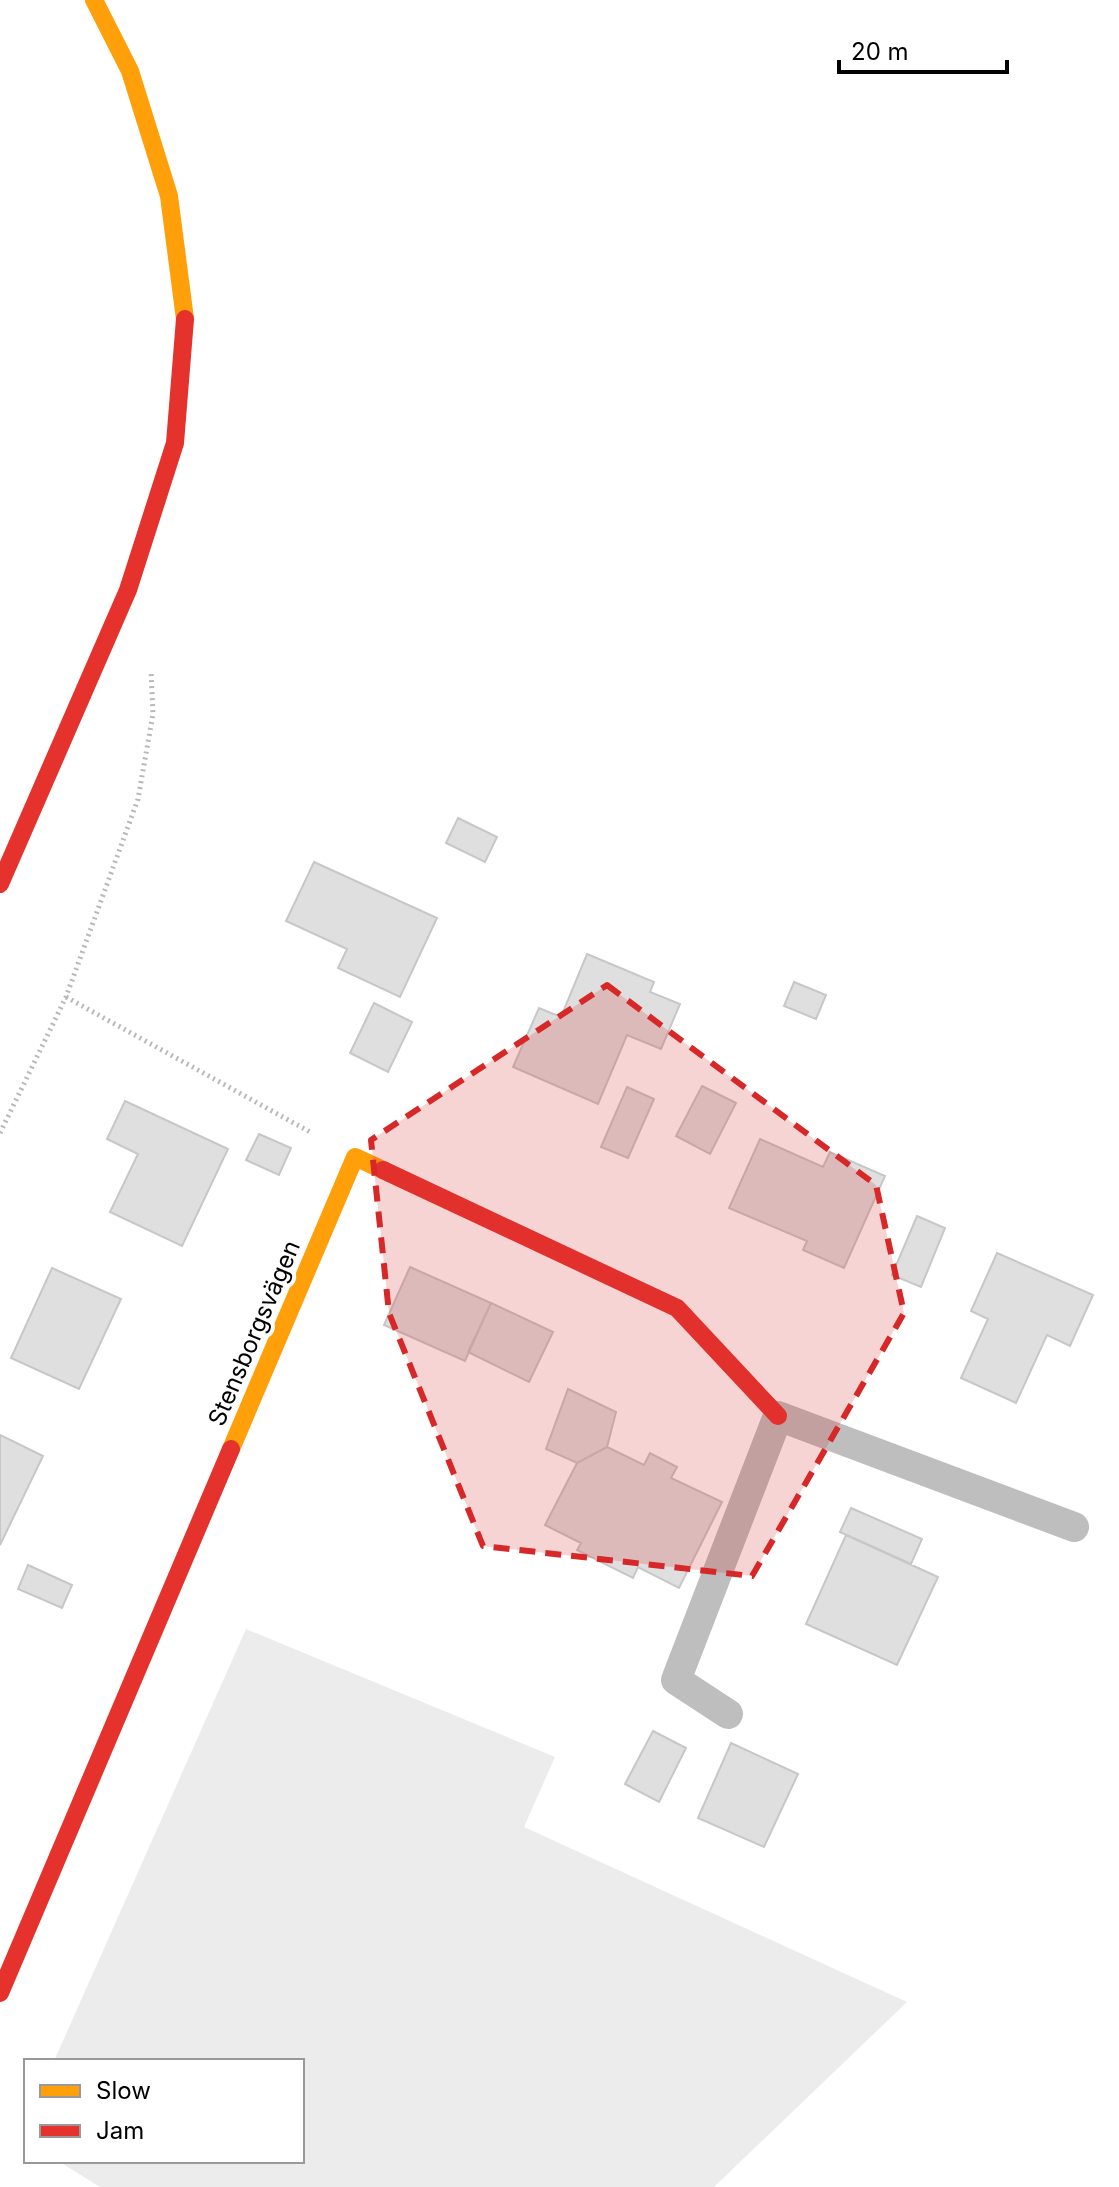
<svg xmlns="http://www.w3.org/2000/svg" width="1119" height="2187" font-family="Inter,sans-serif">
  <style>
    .green { fill: #ececec }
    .building { fill: #dfdfdf; stroke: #c7c7c7; stroke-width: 2 }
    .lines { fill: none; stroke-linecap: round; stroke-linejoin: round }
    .path { stroke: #b9b9b9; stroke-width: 5; stroke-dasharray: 2 4; stroke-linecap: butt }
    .lane { stroke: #bebebe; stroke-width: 30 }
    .slow { stroke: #ff9f0a; stroke-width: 18 }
    .jam { stroke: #e5322d; stroke-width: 18 }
    .marked { fill: #d62828; fill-opacity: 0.2; stroke: #d62828; stroke-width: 6; stroke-dasharray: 16 10; stroke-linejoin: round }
    .labels { text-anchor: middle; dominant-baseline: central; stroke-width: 8; stroke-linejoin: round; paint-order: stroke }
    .street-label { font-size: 24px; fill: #000; stroke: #fff }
  </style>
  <rect width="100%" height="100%" fill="#fff"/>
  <!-- green -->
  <path class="green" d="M 246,1629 L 555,1757 L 524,1827 L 907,2002 L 714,2187 L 100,2187 L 58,2161 L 302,2161 L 302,2061 L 54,2061 Z"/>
  <!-- building -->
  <path class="building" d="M 458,818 L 497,837 L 485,862 L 446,843 Z
    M 314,862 L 437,918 L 400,997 L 338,968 L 347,949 L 286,921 Z
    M 587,954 L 654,982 L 650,992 L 680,1004 L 661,1049 L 627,1035 L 598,1104 L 513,1067 L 539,1008 L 561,1017 Z
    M 794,982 L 826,995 L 816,1019 L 784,1006 Z
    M 374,1003 L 412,1022 L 388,1072 L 350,1053 Z
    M 702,1086 L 736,1103 L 710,1154 L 676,1136 Z
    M 627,1087 L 654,1099 L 628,1158 L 601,1147 Z
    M 125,1101 L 228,1149 L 182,1246 L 110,1212 L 138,1154 L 107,1139 Z
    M 259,1134 L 291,1148 L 279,1175 L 246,1160 Z
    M 760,1139 L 823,1167 L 830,1152 L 885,1176 L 844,1268 L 803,1250 L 807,1241 L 729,1208 Z
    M 917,1216 L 945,1228 L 921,1287 L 892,1275 Z
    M 997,1253 L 1093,1295 L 1070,1346 L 1047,1335 L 1016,1403 L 961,1378 L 988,1319 L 971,1311 Z
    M 410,1267 L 491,1303 L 465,1361 L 384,1325 Z
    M 52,1268 L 121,1299 L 79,1389 L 11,1358 Z
    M 491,1303 L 553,1332 L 529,1382 L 468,1352 Z
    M 568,1389 L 616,1412 L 607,1447 L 577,1463 L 546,1449 Z
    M 0,1435 L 43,1456 L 0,1545 Z
    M 607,1447 L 644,1465 L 650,1453 L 677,1467 L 671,1478 L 722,1502 L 679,1588 L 638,1567 L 633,1578 L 577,1550 L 581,1543 L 545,1525 L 577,1463 Z
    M 851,1508 L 922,1539 L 911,1564 L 840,1532 Z
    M 846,1535 L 938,1577 L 897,1665 L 806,1624 Z
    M 28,1565 L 72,1585 L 62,1608 L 18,1589 Z
    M 653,1731 L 686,1748 L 659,1802 L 625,1784 Z
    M 731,1743 L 798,1774 L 764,1847 L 698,1818 Z"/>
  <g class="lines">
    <!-- path -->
    <path class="path" d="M 66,997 L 310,1132
      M 0,1133 L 66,997 L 138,799 L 153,714 L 151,671"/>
    <!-- lane -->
    <path class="lane" d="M 728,1714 L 676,1680 L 778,1416 L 1074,1527"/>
    <!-- slow -->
    <path class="slow" d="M 94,0 L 130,71 L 169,196 L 185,319
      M 231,1449 L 355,1157 L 383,1170"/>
    <!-- jam -->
    <path class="jam" d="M 0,884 L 128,590 L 175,443 L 185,319
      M 383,1170 L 677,1308 L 778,1416
      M 0,1993 L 231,1449"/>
  </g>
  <!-- marked area -->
  <path class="marked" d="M 607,985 L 876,1185 L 904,1313 L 752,1576 L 483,1546 L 389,1313 L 371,1140 Z"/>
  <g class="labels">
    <!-- street labels -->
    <g class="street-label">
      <text transform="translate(254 1333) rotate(-67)">Stensborgsvägen</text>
    </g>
  </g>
  <!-- legend -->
  <rect x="24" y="2059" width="280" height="104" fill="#ffffff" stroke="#999999" stroke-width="2"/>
  <rect x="40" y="2085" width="40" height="12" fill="#ff9f0a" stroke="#999999" stroke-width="2"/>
  <text x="96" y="2099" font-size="24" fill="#000000">Slow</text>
  <rect x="40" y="2125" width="40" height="12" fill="#e5322d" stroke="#999999" stroke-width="2"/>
  <text x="96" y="2139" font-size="24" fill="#000000">Jam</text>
  <!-- scale -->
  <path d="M839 60v12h168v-12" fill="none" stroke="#000000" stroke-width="4"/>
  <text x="851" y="60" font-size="24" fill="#000000" stroke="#ffffff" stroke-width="6" paint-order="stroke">20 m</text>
</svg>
